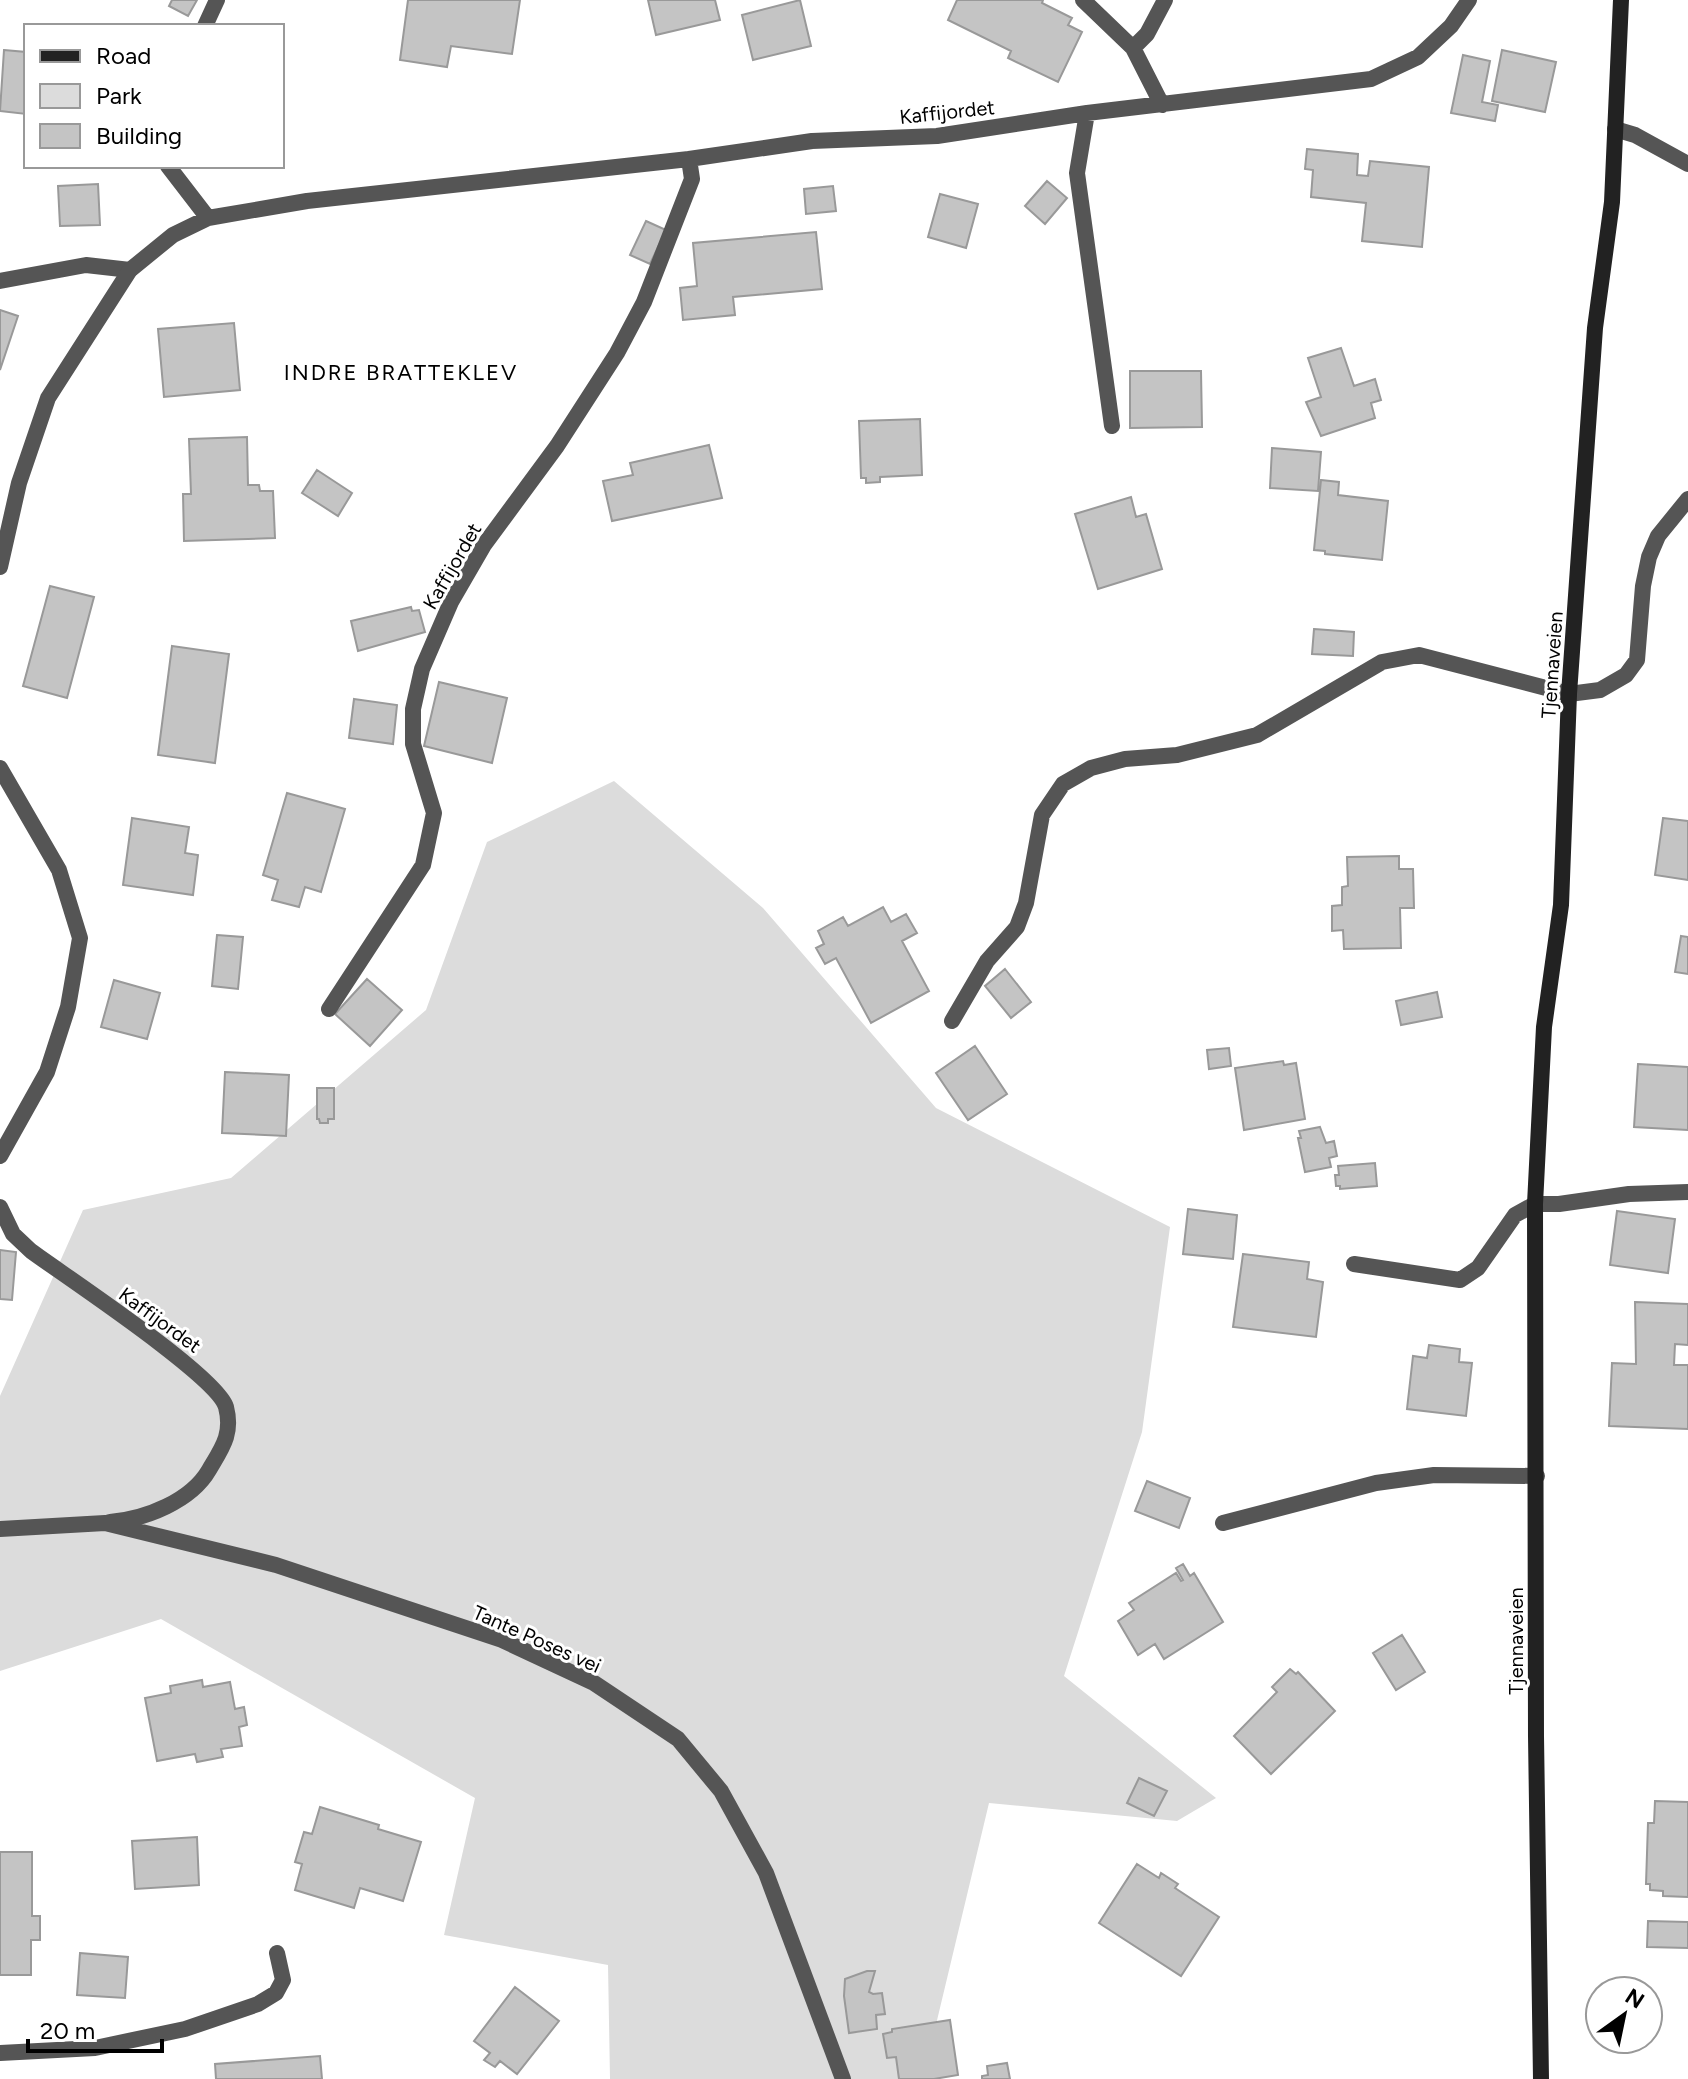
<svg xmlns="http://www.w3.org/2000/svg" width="1688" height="2079" font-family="Figtree,sans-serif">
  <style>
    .green { fill: #dcdcdc }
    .building { fill: #c4c4c4; stroke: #999; stroke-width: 2 }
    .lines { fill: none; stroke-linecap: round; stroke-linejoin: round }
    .service { stroke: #555; stroke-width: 16 }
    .minor { stroke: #555; stroke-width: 16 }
    .secondary { stroke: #222; stroke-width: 16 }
    .labels { text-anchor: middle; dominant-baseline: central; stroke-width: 6; stroke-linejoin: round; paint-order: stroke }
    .street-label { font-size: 20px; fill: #000; stroke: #fff }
    .neighbourhood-label { font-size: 22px; letter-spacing: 2px; fill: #000; stroke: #fff }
  </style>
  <rect width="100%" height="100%" fill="#fff"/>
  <!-- green -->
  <path class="green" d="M 614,781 L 763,908 L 936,1108 L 1170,1227 L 1142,1432 L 1064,1676 L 1216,1798 L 1177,1821 L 989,1803 L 928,2058 L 932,2079 L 610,2079 L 608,1965 L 444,1935 L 475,1798 L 161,1619 L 0,1671 L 0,1396 L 83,1210 L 231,1178 L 426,1010 L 487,842 Z"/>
  <!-- building -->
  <path class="building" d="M 172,0 L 197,0 L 188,16 L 169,6 Z
    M 408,0 L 520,0 L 512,54 L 451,46 L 447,67 L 400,60 Z
    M 648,0 L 715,0 L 720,20 L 656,35 Z
    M 800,0 L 811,46 L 753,60 L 742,15 Z
    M 957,0 L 1043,0 L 1042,3 L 1072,18 L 1068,25 L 1082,32 L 1058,82 L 1008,58 L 1011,51 L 948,20 Z
    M 4,50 L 26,52 L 26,114 L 0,111 Z
    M 1502,50 L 1556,62 L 1545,112 L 1492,101 Z
    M 1463,55 L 1490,61 L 1482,102 L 1498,105 L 1495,121 L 1451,113 Z
    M 1307,149 L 1358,154 L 1357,175 L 1368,176 L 1370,161 L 1429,167 L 1422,247 L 1362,241 L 1366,203 L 1311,197 L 1313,170 L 1305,169 Z
    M 1047,181 L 1067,198 L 1045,224 L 1025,206 Z
    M 98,184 L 100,225 L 60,226 L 58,186 Z
    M 833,186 L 836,211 L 806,214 L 804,189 Z
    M 940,194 L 978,204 L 966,248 L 928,237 Z
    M 646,221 L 666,230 L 650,264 L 630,255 Z
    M 816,232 L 822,289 L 733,297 L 735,315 L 683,320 L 680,288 L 697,286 L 693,243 Z
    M 0,310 L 18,316 L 0,370 Z
    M 234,323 L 240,390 L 164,397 L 158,329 Z
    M 1341,348 L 1354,386 L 1375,379 L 1381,400 L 1371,403 L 1375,418 L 1321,436 L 1306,402 L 1321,397 L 1308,358 Z
    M 1130,371 L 1201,371 L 1202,427 L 1130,428 Z
    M 920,419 L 922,475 L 880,477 L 880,482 L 866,483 L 866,478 L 861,478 L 859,421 Z
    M 247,437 L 248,485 L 259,485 L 260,491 L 273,491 L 275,538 L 184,541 L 183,494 L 191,494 L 189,439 Z
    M 709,445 L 722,498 L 612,521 L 603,481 L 633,475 L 630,463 Z
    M 1272,448 L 1321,452 L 1318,491 L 1270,488 Z
    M 317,470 L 352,493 L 338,516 L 302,493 Z
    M 1321,480 L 1339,482 L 1338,495 L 1388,501 L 1382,560 L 1325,554 L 1325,551 L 1314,550 Z
    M 1131,497 L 1136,517 L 1146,514 L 1162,569 L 1098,589 L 1075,514 Z
    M 50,586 L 94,597 L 67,698 L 23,686 Z
    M 411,607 L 412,611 L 419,610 L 425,632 L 358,651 L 351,621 Z
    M 1314,629 L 1354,632 L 1353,656 L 1312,654 Z
    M 172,646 L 229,654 L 215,763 L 158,755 Z
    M 439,682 L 507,698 L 492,763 L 424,746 Z
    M 354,699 L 397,705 L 393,744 L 349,738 Z
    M 287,793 L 345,809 L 321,892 L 305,887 L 299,907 L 272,900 L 278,880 L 263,875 Z
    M 132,818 L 189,827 L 185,853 L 198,855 L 193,895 L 123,885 Z
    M 1663,818 L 1688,821 L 1688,880 L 1655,875 Z
    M 1399,856 L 1399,869 L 1413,869 L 1414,908 L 1400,908 L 1401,948 L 1344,949 L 1343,930 L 1332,931 L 1332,906 L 1342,905 L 1342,887 L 1348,886 L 1347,857 Z
    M 883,907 L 891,922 L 906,914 L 917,933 L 902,941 L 929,991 L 871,1023 L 836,958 L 825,964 L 816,948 L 824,944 L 818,931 L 843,917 L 848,926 Z
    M 217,935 L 243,937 L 238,989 L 212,986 Z
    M 1681,936 L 1688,937 L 1688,974 L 1675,972 Z
    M 1005,969 L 1031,1002 L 1011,1018 L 985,986 Z
    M 367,979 L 402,1010 L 370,1046 L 335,1014 Z
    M 114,980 L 160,993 L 147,1039 L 101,1027 Z
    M 1437,992 L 1442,1017 L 1401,1025 L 1396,1001 Z
    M 975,1046 L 1007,1094 L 968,1120 L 936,1073 Z
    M 1229,1048 L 1231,1066 L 1209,1069 L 1207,1050 Z
    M 1283,1061 L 1284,1065 L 1296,1063 L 1305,1119 L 1244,1130 L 1235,1068 Z
    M 1638,1064 L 1688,1067 L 1688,1130 L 1634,1127 Z
    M 225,1072 L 289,1075 L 286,1136 L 222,1133 Z
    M 317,1088 L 334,1088 L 334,1119 L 328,1119 L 328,1123 L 320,1123 L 319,1119 L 317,1119 Z
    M 1320,1127 L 1326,1143 L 1334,1141 L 1337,1156 L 1329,1158 L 1331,1167 L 1305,1172 L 1298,1138 L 1301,1138 L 1299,1131 Z
    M 1375,1163 L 1377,1186 L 1340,1189 L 1340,1186 L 1336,1186 L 1335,1175 L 1339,1175 L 1338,1166 Z
    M 1188,1209 L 1237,1215 L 1233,1259 L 1183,1254 Z
    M 1617,1211 L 1675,1219 L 1668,1273 L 1610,1265 Z
    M 0,1250 L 16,1252 L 12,1300 L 0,1299 Z
    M 1243,1254 L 1309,1262 L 1307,1279 L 1323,1282 L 1316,1337 L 1233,1327 Z
    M 1635,1302 L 1688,1304 L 1688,1345 L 1675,1344 L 1674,1365 L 1688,1365 L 1688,1429 L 1609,1426 L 1612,1363 L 1636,1364 Z
    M 1429,1345 L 1460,1349 L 1459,1362 L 1472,1363 L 1466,1416 L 1407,1409 L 1413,1356 L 1427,1358 Z
    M 1147,1481 L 1190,1498 L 1179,1528 L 1135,1511 Z
    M 1183,1564 L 1190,1576 L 1194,1573 L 1223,1622 L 1164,1659 L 1155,1644 L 1138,1655 L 1118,1621 L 1134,1610 L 1129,1603 L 1176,1573 L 1181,1581 L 1183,1580 L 1176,1568 Z
    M 1402,1635 L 1425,1672 L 1396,1690 L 1373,1653 Z
    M 1290,1669 L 1296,1674 L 1298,1672 L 1335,1711 L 1271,1774 L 1234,1736 L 1277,1692 L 1272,1687 Z
    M 202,1680 L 203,1687 L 230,1682 L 235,1709 L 244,1707 L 247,1725 L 239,1727 L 242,1746 L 221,1749 L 223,1757 L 197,1762 L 195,1754 L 157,1761 L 145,1698 L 171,1693 L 170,1686 Z
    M 1139,1778 L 1167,1791 L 1154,1816 L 1127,1803 Z
    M 1655,1801 L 1688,1802 L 1688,1897 L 1663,1896 L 1663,1891 L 1650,1890 L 1650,1884 L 1646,1884 L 1648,1823 L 1654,1823 Z
    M 320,1807 L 379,1825 L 378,1829 L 421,1842 L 403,1901 L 360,1888 L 354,1908 L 295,1890 L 302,1864 L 295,1862 L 304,1832 L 312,1834 Z
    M 197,1837 L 199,1885 L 135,1889 L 132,1841 Z
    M 0,1852 L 32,1852 L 32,1916 L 40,1916 L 40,1940 L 31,1940 L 31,1975 L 0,1975 Z
    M 1137,1864 L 1159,1878 L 1161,1873 L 1178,1884 L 1175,1888 L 1219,1917 L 1181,1976 L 1099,1923 Z
    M 1648,1921 L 1688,1922 L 1688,1948 L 1647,1947 Z
    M 80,1953 L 128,1957 L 125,1998 L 77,1995 Z
    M 867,1971 L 875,1971 L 869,1992 L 873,1994 L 882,1993 L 885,2014 L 876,2015 L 877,2029 L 849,2033 L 844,1996 L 845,1979 Z
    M 515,1987 L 559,2021 L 517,2074 L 500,2061 L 495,2067 L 484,2060 L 490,2053 L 474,2041 Z
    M 950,2020 L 958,2075 L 934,2079 L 899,2079 L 896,2057 L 887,2058 L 883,2034 L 892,2032 L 892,2029 Z
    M 320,2056 L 322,2079 L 216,2079 L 215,2064 Z
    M 1007,2063 L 1010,2079 L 982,2079 L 982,2076 L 988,2075 L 987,2066 Z"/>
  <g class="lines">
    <!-- service -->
    <path class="service" d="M 0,281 L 86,265 L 130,270"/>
    <!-- minor -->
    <path class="minor" d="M 1083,0 L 1133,48 L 1162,105
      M 205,26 L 217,0
      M 1133,48 L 1147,34 L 1165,0
      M 1087,113 L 1077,173 L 1112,426
      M 1615,129 L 1635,135 L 1688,164
      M 168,166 L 208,218
      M 0,567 L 19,483 L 48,398 L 130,270 L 173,235 L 208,218 L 307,201 L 689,159 L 812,141 L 937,136 L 1087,113 L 1371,79 L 1418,57 L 1451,26 L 1469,0
      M 0,768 L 59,870 L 80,938 L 68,1007 L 47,1072 L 0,1156
      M 329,1009 L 423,865 L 434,813 L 413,744 L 413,709 L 422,669 L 451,602 L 484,545 L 557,446 L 617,353 L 644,302 L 692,179 L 689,159
      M 952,1021 L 987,961 L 1017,927 L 1026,903 L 1042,815 L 1063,784 L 1091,768 L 1125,759 L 1177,755 L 1257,735 L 1382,662 L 1419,655 L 1569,694 L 1600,690 L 1626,675 L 1637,660 L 1643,586 L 1649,557 L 1658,536 L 1688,499
      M 0,1207 L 13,1234 L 31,1251 C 65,1276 217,1376 226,1407 C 233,1434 222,1448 209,1470 C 191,1501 146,1519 110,1522
      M 1354,1264 L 1460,1280 L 1478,1268 L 1515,1215 L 1535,1204 L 1559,1204 L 1629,1194 L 1688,1192
      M 1223,1523 L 1376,1483 L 1434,1475 L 1537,1476
      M 0,1529 L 105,1523 L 276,1565 L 502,1640 L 594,1683 L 678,1739 L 721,1791 L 766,1873 L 843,2079
      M 0,2053 L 95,2048 L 185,2029 L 258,2004 L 276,1993 L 283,1980 L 277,1953"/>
    <!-- secondary -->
    <path class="secondary" d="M 1541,2079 L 1536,1736 L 1535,1204 L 1544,1027 L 1561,905 L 1569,694 L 1595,328 L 1612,202 L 1621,0"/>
  </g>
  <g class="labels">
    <!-- street labels -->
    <g class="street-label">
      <text transform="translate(947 112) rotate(-6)">Kaffijordet</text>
      <text transform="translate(452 566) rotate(-60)">Kaffijordet</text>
      <text transform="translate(1552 665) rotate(-86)">Tjennaveien</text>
      <text transform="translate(160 1320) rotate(36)">Kaffijordet</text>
      <text transform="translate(537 1639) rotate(24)">Tante Poses vei</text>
      <text transform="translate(1516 1641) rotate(-90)">Tjennaveien</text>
    </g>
    <!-- neighbourhood labels -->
    <g class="neighbourhood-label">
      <text x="401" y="372">INDRE BRATTEKLEV</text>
    </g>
  </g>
  <!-- legend -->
  <rect x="24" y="24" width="260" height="144" fill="#ffffff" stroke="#999999" stroke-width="2"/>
  <rect x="40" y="50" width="40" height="12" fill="#222222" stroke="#999999" stroke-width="2"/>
  <text x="96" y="64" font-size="24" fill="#000000">Road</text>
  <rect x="40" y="84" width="40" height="24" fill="#dcdcdc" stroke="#999999" stroke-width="2"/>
  <text x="96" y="104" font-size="24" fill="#000000">Park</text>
  <rect x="40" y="124" width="40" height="24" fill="#c4c4c4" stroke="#999999" stroke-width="2"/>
  <text x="96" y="144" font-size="24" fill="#000000">Building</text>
  <!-- north arrow -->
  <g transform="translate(1624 2015) rotate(33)"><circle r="38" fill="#ffffff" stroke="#999999" stroke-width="2"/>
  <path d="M0-6L14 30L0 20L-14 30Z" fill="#000000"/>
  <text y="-12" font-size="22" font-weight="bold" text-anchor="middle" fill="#000000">N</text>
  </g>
  <!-- scale -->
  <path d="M28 2039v12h134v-12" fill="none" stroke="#000000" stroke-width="4"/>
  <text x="40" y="2039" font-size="24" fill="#000000" stroke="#ffffff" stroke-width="6" paint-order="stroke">20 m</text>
</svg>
